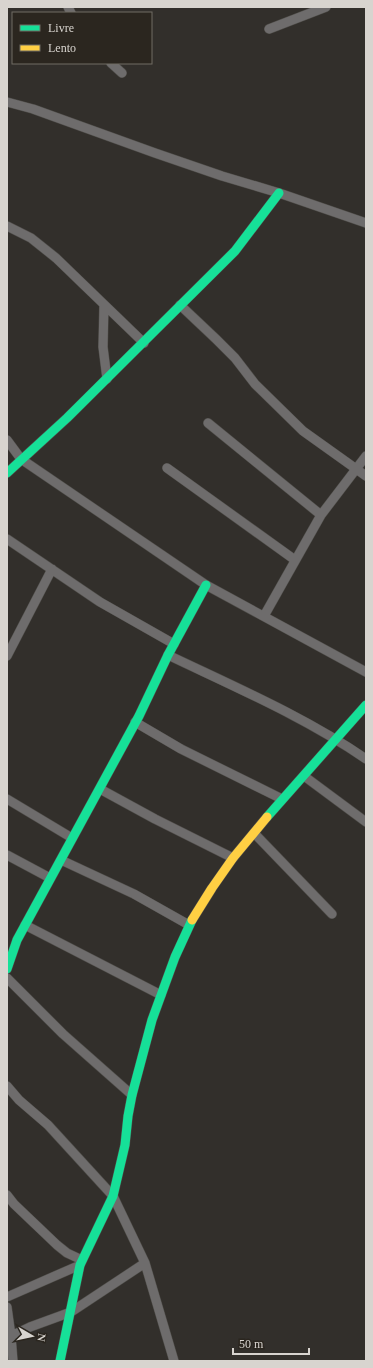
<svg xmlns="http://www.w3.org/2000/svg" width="373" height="1368" font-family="'Times New Roman',serif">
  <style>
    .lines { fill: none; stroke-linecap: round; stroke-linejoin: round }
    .street-casing { stroke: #4f4d49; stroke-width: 10 }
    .fast-casing { stroke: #4f4d49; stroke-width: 10 }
    .slow-casing { stroke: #4f4d49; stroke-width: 10 }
    .street { stroke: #6e6c6c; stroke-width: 9 }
    .fast { stroke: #16e098; stroke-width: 9 }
    .slow { stroke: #ffcf43; stroke-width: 9 }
  </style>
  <rect width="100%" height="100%" fill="#322f2b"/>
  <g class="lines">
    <!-- street casing -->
    <g class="street-casing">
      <path id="street" d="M 68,7 L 71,13
        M 269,29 L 326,7
        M 111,63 L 122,73
        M 7,102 L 33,109 L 155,153 L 222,176 L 279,193 L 366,223
        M 7,226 L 31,238 L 56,258 L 144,343
        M 104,305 L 103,347 L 107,379
        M 180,305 L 216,339 L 235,358 L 255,384 L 303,431 L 366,476
        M 208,423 L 321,515
        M 7,440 L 21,459 L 206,585 L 366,672
        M 167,468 L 295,560
        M 7,539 L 100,602 L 174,644
        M 264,616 L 321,515 L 366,456
        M 168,655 C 235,687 305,717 366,759
        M 7,656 L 52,569
        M 135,722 L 181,749 L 282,799
        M 304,776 L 366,822
        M 100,789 L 155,819 L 233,858
        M 7,799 L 72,838
        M 254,833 L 332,914
        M 7,855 L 50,878
        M 61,860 L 134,894 L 189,925
        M 25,925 L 161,995
        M 7,978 L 63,1034 L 132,1095
        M 7,1086 L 19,1100 L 48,1125 L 113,1196 L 145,1263 L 174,1361
        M 7,1195 L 14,1204 L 57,1245 L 67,1253 L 82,1260
        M 7,1297 L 80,1265
        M 7,1307 L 11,1336 L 13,1361
        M 11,1336 L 30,1327 L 71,1312 L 145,1263"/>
    </g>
    <!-- fast casing -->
    <g class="fast-casing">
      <path id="fast" d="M 7,473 L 67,418 L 235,251 L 279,193
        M 267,817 L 366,705
        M 7,969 L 17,940 L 139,716 L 168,655 L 206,585
        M 60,1361 L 80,1265 L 113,1196 L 125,1145 L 128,1116 L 132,1095 L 152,1020 L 175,957 L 192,920"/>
    </g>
    <!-- slow casing -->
    <g class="slow-casing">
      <path id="slow" d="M 192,920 L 212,888 L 233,858 L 267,817"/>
    </g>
    <!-- street -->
    <use href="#street" class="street"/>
    <!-- fast -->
    <use href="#fast" class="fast"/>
    <!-- slow -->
    <use href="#slow" class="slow"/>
  </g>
  <!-- border -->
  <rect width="373" height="1368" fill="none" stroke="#d8d4cf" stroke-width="16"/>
  <!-- legend -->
  <rect x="12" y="12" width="140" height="52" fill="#2b261f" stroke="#706c65"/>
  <rect x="20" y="25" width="20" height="6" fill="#16e098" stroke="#706c65"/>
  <text x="48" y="32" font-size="12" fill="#d8d4cf">Livre</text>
  <rect x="20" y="45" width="20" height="6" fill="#ffcf43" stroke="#706c65"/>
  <text x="48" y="52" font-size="12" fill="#d8d4cf">Lento</text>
  <!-- north arrow -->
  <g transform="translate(32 1336) rotate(99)" stroke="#2b261f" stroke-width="3" paint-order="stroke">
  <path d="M0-3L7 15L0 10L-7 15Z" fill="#d8d4cf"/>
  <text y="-6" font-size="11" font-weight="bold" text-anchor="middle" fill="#d8d4cf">N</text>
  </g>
  <!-- scale -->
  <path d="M233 1348v6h76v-6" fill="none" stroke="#d8d4cf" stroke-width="2"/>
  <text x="239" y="1348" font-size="12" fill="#d8d4cf" stroke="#2b261f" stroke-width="3" paint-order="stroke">50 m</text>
</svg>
